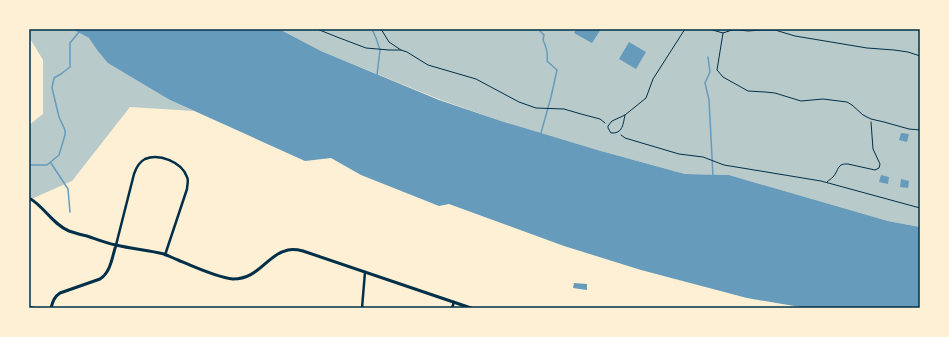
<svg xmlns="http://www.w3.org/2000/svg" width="949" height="337" font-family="Jost,sans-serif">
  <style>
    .green { fill: #b9caca }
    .water { fill: #669bbc }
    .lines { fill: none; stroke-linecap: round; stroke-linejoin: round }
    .stream { stroke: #669bbc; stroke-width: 1.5 }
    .path { stroke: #003049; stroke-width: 1 }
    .service { stroke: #003049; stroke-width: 1 }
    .minor { stroke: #003049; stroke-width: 2.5 }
    .tertiary { stroke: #003049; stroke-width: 3 }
    .neatline { fill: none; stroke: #003049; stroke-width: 1.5 }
  </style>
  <rect width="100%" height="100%" fill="#fdf0d5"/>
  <!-- green -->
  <path class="green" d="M 29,29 L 72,29 L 89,38 L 97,50 L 170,100 L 194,111 L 130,107 L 72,181 L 29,200 L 29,125 L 43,114 L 43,60 L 29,37 Z
    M 279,29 L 920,29 L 920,227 L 888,221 L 729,175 L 685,174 L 601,151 L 501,121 L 441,100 L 321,51 Z"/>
  <!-- water -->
  <path class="water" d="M 72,29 L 279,29 L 321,51 L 439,100 L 501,121 L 601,151 L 685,174 L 729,175 L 888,221 L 920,227 L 920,308 L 806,308 L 747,298 L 641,270 L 564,246 L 449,204 L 439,206 L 361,175 L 331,158 L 305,161 L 170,100 L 108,63 L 97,50 L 89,38 Z
    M 576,29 L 601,29 L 592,43 L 574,33 Z
    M 629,42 L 646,52 L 636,69 L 619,59 Z
    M 901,133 L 909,134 L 907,142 L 899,140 Z
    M 881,175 L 889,177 L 888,184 L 879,182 Z
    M 901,179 L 909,181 L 908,188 L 900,187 Z
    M 574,283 L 587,284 L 587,290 L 573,288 Z"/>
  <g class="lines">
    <!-- stream -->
    <path class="stream" d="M 372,29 L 376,38 L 380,50 L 377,75
      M 708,57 L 710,72 L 705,83 L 709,100 L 713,176
      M 541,133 L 551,97 L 557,70 L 547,61 C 548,54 546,46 543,40 L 544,35 L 540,31 L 542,29
      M 51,163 L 68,189 L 70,212
      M 29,165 L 47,165 L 59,155 L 65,135 L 65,130 L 59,117 L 52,88 L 54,78 L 61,74 L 70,67 L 70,43 L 79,32"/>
    <!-- path -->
    <path class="path" d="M 317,29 L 337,37 L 366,48 L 389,50 L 401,50
      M 381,29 L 389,42 L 401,50 L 407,52 L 428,65 L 476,79 L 519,102 L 536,108 L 564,109 L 581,114 L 600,119 L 605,123
      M 621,135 L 625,138 L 679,154 L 703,157 L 724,165 L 821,181 L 920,208
      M 827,182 C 829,180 831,179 833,177 C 839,170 837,163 848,164 L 875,170 L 879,168 L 880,164 L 873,149 L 871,122"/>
    <!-- service -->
    <path class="service" d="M 709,29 L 723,33 L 732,30 L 739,30 L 748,31 L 761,30 L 775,30 L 795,36 L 867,48 L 894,50 L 908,52 L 920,56
      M 723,33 L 717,70 L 723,77 L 748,91 L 765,92 L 775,93 L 801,101 L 823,99 L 847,102 L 852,105 L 863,115 L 871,119 L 884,122 L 909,129 L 920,130
      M 625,115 C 623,124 623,134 611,133 L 608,128 L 608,126 L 612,121 L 625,115 L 646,98 L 653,79 L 685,29"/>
    <!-- minor -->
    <path class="minor" d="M 116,245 L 134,174 C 136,168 139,162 145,159 C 159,153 182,162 187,177 C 189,180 187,185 187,189 L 165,255
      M 29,307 L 34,308
      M 362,308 L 365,272
      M 452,308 L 454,302"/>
    <!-- tertiary -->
    <path class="tertiary" d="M 29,198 C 44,206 52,224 69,231 C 75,233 81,235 87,236 C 96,239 106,243 116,245 C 132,249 148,250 164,254 C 169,256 173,258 178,260 C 192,266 218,278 233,279 C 259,279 266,255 288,250 C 293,249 299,250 303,251 L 471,308
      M 51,308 C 53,301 54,297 60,293 L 100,279 C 111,272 112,257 116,245"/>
  </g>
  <!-- border -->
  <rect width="949" height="337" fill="none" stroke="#fdf0d5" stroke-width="60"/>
  <rect x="30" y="30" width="889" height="277" class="neatline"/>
</svg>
